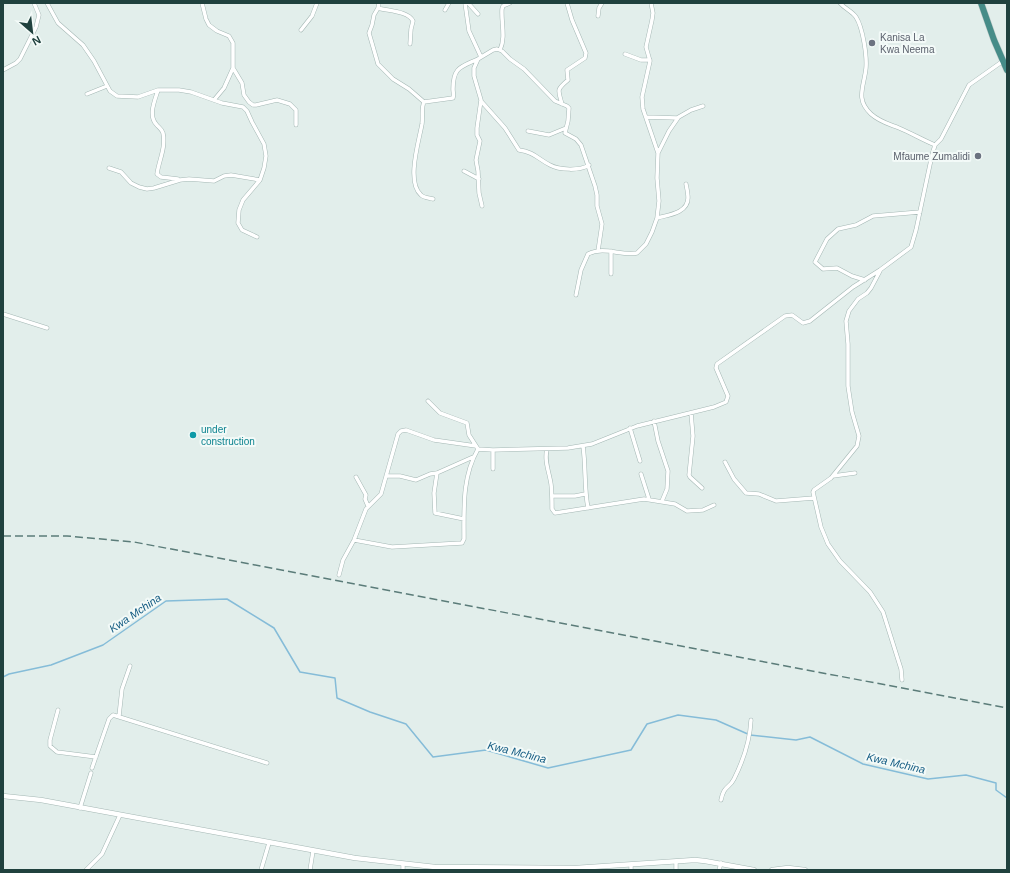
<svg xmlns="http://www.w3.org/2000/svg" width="1010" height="873" font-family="Arial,sans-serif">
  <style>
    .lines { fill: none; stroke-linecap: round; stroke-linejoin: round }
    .stream { stroke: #85bcd8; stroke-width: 1.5 }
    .minor-casing { stroke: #a4b7b4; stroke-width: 4.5 }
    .tertiary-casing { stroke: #a4b7b4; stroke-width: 5.5 }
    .trunk-casing { stroke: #c1cac9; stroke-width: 7 }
    .minor { stroke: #fff; stroke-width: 3.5 }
    .tertiary { stroke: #fff; stroke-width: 4.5 }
    .trunk { stroke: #468c88; stroke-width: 6 }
    .rail { stroke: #5b7c79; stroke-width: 1.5; stroke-dasharray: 8 4; stroke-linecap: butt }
    .worship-dot { fill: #6b7280; stroke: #f3faf8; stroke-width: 1.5 }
    .culture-dot { fill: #0f9aa8; stroke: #f3faf8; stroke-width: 1.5 }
    .labels { text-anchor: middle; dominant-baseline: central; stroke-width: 4; stroke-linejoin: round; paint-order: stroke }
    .worship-label { font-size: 10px; fill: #5b616d; stroke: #f3faf8; text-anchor: start }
    .culture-label { font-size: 10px; fill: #0d838f; stroke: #f3faf8; text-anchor: start }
    .water-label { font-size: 11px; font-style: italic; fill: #145c83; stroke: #f3faf8 }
  </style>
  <rect width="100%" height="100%" fill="#e2eeeb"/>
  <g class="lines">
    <!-- stream -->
    <path class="stream" d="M 3,677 L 9,674 L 51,665 L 103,645 L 166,601 L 227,599 L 274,628 L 300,672 L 335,678 L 337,698 L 370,712 L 406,724 L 433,757 L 486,750 L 548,768 L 631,750 L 647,724 L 678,715 L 716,720 L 750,735 L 796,740 L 810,737 L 863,764 L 928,779 L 966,775 L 996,783 L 996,790 L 1007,798"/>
    <!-- minor casing -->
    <g class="minor-casing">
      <path id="minor" d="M 47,3 L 58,23 L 83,45 L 94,61 L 110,91 L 117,96 L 138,97 L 158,90 L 179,90 L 191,92 L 222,103 L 243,107 L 247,111 L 252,122 L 264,144 L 266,156 L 264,168 L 260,180 L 243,200 L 239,210 L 238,223 L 242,230 L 257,237
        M 202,3 L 206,19 L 209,25 L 217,31 L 229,36 L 233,43 L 233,68 L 224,88 L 214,100
        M 379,3 L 378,8 L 374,15 L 372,25 L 369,33 L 378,64 L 393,79 L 409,89 L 424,102 C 421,108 423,117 422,124 C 419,141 406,182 421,195 C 424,198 430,198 433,199
        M 465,3 L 469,31 L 481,57
        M 468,3 L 478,14
        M 840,3 C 845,9 852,11 856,17 C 863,28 867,56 866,68 C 864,87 855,99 871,114 C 880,122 889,124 899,128 C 911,133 923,140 935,145
        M 378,8 C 388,11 408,11 413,21 L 411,29 L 410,44
        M 445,10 L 449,3
        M 598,16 L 599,8 L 602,3
        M 301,30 L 312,16 L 317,3
        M 500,50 C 506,37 501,23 502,9 L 503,6 L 510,3
        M 625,54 L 641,60 L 650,60
        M 233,68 L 242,83 L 244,95 L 249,102 L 253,105 L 256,105 L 277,100 L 290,104 L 296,110 L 296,125
        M 3,70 L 16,63 L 20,59 L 36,27 L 39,15 L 34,3
        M 158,90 C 155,100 148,115 156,124 C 158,127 162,129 163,133 C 166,148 159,160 157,174 L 161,177 L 178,179
        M 87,94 L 107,86
        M 481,101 L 505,128 L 519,150 C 534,152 538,159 550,165 C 559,170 580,171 589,165
        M 424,102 L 453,98 C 454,95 453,92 453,89 C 453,67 461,67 478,59
        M 562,104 C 558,90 556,90 568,80 L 567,70 L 585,58 L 586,53 L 572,20 L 567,3
        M 646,117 L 677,118 L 691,110 L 703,106
        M 528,131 L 549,135 L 566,128
        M 658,153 L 669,131 L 678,118
        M 109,168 L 121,172 L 131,183 L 139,187 L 147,189 L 154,188 L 180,180 L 189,179 L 214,181 L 224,176 L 231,175 L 260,180
        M 464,171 L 479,179
        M 482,206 L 479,193 L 478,171 L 476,160 L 480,141 L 477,135 L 477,128 L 481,100 L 474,76 L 474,68 L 478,59 L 493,50 L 497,49 L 502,51 L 510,59 L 524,69 L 555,101 L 567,106 L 569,108 L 568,121 L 565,133 L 576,139 L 581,145 L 595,186 L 597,195 L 597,206 L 602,224 L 598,251
        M 657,218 C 668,215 688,213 688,198 C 688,193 687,189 686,184
        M 880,271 L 871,288 L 867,293 L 858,299 L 849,311 L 846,321 L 848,344 L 848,386 L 852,412 L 859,436 L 857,446 L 831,478 L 814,490 L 813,492 L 821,527 L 828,544 L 840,561 L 870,592 L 883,612 L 901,669 L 902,680
        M 611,274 L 611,251
        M 865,280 L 852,276 L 837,268 L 823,269 L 815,262 L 827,239 L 838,229 L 856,225 L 873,216 L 920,212
        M 576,295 L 581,270 L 588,254 C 604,246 621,256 637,253 L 646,244 L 652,232 L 657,218 L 659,201 L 657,178 L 658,153 L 643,109 L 642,97 L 650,61 L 646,47 L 652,20 L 653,13 L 651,3
        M 3,314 L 47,328
        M 428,401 L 440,413 L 467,423 L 469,435 L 478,449 L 493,450 L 568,448 L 592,444 L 637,426 L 714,407 L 726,402 L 728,396 L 716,368 L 717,364 L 785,316 L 792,315 L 803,323 L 810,321 L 853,287 L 880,270 L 911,247 L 916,230 L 932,155 L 935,145 L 941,139 L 969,85 L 1003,61
        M 691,413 L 693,436 L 689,475 L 690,477 L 702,488
        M 654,421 L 658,441 L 668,471 L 667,489 L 662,501
        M 630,428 L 640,461
        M 583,446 C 586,467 584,488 588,508
        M 547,449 C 544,461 549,471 551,484 C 552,492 552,501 552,509 L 555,513 L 644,499 L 675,504 L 687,511 L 703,510 L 714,505
        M 493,450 L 493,469
        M 725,462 L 734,479 L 746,493 L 759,494 L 776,501 L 814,498
        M 437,473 L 434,493 L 435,513 L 464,519
        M 641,474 L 649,499
        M 386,476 L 400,476 L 416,480 L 430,474 L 437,473 L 473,457
        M 833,476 L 855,473
        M 356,477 L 366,495 L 365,499 L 368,506
        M 552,496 L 575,496 L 585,494
        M 354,540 L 392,547 L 462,543 L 464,539 C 464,508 462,477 478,449
        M 339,575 L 343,560 L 354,540 L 366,509 L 381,494 L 398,434 L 401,431 L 406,430 L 434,440 L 476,446
        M 58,710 L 50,740 L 50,746 L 57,752 L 96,757
        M 119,716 L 122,689 L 130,666
        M 92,768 L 109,719 L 113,715 L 267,763
        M 721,800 C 724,785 729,789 734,779 C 743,761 750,740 751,720
        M 80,808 L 91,773
        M 676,862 L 676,870
        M 631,865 L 631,870
        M 86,870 L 102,854 L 120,815
        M 261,870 L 269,843
        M 310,870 L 313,851
        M 403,870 L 403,864
        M 719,870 L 721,863"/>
    </g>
    <!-- tertiary casing -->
    <g class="tertiary-casing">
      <path id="tertiary" d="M 3,796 L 41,800 L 355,858 L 435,867 L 576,868 L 695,860 L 705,861 L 754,870
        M 772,870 L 788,868 L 805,870"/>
    </g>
    <!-- trunk casing -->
    <g class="trunk-casing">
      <path id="trunk" d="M 981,3 L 994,40 L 1007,70"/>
    </g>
    <!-- minor -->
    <use href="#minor" class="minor"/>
    <!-- tertiary -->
    <use href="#tertiary" class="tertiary"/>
    <!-- trunk -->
    <use href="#trunk" class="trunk"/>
    <!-- rail -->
    <path class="rail" d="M 3,536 L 67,536 L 134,542 L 1007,708"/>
  </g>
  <!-- markers -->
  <g class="worship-dot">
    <circle cx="872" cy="43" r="4"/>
    <circle cx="978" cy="156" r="4"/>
  </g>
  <circle class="culture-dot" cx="193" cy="435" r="4"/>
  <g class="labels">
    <!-- worship labels -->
    <g class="worship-label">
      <text x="880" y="37">Kanisa La<tspan x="880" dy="12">Kwa Neema</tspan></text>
      <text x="970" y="156" text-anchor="end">Mfaume Zumalidi</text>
    </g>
    <!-- culture labels -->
    <g class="culture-label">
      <text x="201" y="429">under<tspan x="201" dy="12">construction</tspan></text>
    </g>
    <!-- water labels -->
    <g class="water-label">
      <text transform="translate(135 613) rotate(-34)">Kwa Mchina</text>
      <text transform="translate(517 752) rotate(14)">Kwa Mchina</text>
      <text transform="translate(896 763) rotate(13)">Kwa Mchina</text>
    </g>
  </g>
  <!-- border -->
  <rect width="1010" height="873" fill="none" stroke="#20413e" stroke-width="8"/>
  <!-- north arrow -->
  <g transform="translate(32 32) rotate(152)" stroke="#f3faf8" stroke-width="3" paint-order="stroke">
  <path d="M0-3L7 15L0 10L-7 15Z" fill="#20413e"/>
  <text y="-6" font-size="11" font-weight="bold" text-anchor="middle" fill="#20413e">N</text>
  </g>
</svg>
